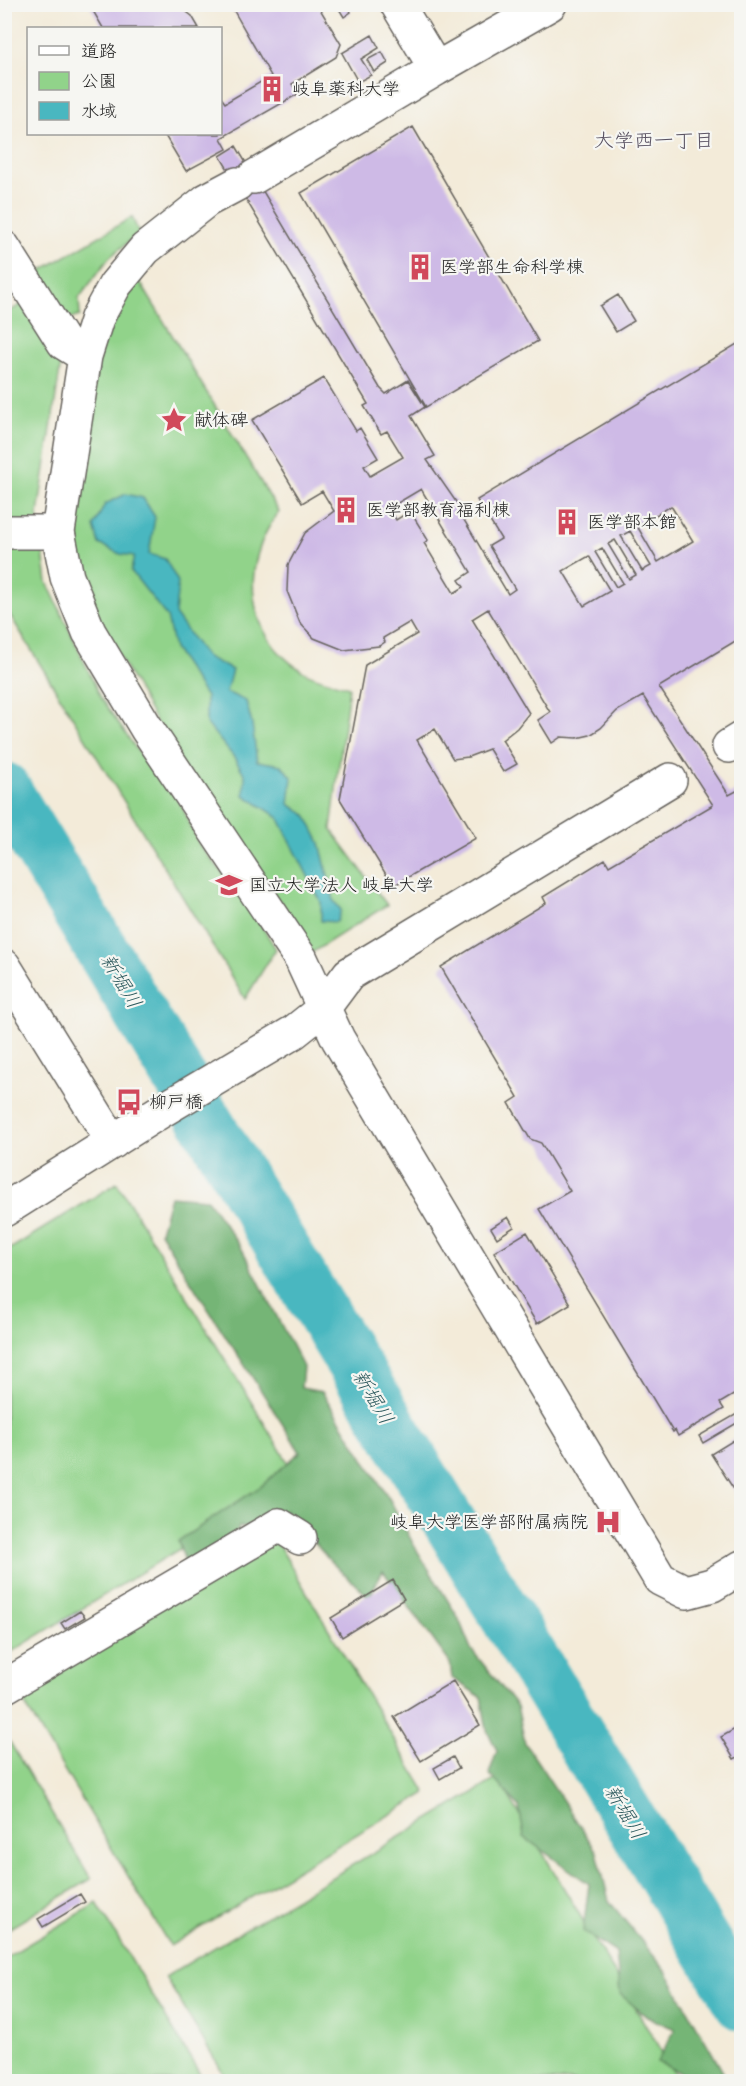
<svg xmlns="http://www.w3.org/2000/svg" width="746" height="2086" font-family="Sriracha,'Klee One',sans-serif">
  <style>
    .green { fill: #91d38a; stroke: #567853; stroke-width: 1.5 }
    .forest { fill: #74b576; stroke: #486849; stroke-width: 1.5 }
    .water { fill: #49b7c0; stroke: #326a6e; stroke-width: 1.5 }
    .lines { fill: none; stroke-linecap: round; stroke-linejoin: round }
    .river { stroke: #49b7c0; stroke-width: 54 }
    .building { fill: #cebae6; fill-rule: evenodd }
    .minor-casing { stroke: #67645e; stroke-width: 36 }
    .minor { stroke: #fff; stroke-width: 33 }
    .labels { text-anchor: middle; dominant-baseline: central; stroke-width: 4.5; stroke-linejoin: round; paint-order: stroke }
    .poi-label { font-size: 18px; fill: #1c1c1c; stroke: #f6f6f2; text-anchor: start }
    .neighbourhood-label { font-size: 20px; fill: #5a5363; stroke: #f6f6f2 }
    .water-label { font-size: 20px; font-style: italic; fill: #2e5a5e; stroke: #f6f6f2 }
  </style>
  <rect width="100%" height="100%" fill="#f6f6f2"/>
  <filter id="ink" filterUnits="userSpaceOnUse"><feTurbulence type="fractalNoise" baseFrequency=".0167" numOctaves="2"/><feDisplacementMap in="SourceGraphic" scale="12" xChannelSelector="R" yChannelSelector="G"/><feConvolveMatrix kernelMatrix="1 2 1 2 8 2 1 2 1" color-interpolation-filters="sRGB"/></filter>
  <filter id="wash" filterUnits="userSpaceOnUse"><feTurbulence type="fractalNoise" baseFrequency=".008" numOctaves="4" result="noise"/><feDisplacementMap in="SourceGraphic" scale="24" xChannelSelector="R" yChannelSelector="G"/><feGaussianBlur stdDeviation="1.35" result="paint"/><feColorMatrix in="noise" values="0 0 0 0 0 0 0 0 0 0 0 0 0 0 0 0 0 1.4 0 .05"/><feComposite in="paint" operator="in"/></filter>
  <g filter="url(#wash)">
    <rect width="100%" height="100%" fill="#f3ebd9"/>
    <!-- green -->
    <path class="green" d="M 132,217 L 139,233 L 109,258 L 79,298 L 80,316 L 62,321 L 37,273 Z
      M 137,277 L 279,512 C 240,562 244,635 301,670 C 314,679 334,682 349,687 L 331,829 L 387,905 L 310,954 L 188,779 L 73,574 L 75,459 L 92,362 Z
      M 26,302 L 61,363 L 38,514 L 47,582 L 101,698 L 157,779 L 178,798 L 200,846 L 245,899 L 276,949 L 245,999 L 5,607 L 4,314 Z
      M 117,1183 L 297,1477 L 5,1656 L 5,1252 Z
      M 275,1539 L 426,1793 L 170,1946 L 18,1693 Z
      M 5,1734 L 91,1879 L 5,1931 L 4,1931 Z
      M 498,1778 L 679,2081 L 228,2081 L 165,1977 Z
      M 97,1903 L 204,2081 L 5,2081 L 5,1958 Z"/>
    <!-- forest -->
    <path class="forest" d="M 170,1196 L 207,1199 L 242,1249 L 303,1367 L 301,1388 L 322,1392 L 390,1500 L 415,1547 L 458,1617 L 471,1649 L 517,1706 L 525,1743 L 597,1852 L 609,1901 L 666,1971 L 728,2081 L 691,2081 L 690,2077 L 657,2062 L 675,2029 L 647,2017 L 620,1994 L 616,1953 L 583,1931 L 589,1884 L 524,1837 L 519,1806 L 489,1774 L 497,1751 L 487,1730 L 481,1697 L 452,1678 L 450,1663 L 383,1571 L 369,1597 L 331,1562 L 286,1510 L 283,1522 L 239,1527 L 225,1553 L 186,1564 L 178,1541 L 260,1487 L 300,1452 C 254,1378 205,1307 160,1232 Z"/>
    <!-- water -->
    <path class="water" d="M 126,494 L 143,498 L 155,517 L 149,554 L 165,559 L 178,582 L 175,614 L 205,656 L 232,670 L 226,692 L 246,701 L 252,724 L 257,761 L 281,765 L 292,777 L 289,804 L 306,815 L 320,843 L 334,901 L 341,910 L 337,922 L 321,921 L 321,902 L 278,817 L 244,795 L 245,775 L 233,756 L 206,723 L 206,697 L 174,649 L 167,617 L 131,571 L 134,556 L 120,554 L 99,544 L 94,526 L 105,504 Z"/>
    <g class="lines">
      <!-- river -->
      <path class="river" d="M 4,789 L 742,2004"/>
    </g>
    <g id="blocks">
      <!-- building -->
      <path class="building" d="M 89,4 L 176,4 L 192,16 L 199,28 L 103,28 Z
        M 230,4 L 317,4 L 341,44 L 336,57 L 292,84 L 298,94 L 221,138 L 227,149 L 186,171 L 164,134 L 220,134 L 220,96 L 225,103 L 271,76 Z
        M 336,4 L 347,4 L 351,12 L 344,17 Z
        M 372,35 L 379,48 L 361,59 L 371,75 L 358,82 L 342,53 Z
        M 382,52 L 388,63 L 374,72 L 367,60 Z
        M 413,127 L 538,341 L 426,407 L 301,193 Z
        M 236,146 L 380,388 L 386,394 L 408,380 L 425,407 L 411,416 L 435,456 L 427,460 L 461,509 L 458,510 L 508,594 L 515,589 L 489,546 L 501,539 L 477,500 L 742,341 L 742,637 L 659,687 L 729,795 L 742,788 L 742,1390 L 720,1403 L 724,1409 L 678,1436 L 675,1430 L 673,1432 L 539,1209 L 570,1191 L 541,1143 L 530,1139 L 509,1103 L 518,1097 L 441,967 L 546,903 L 543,897 L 605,859 L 609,866 L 713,805 L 643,696 L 617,711 L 601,728 L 590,735 L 577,738 L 561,737 L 552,743 L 538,720 L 550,712 L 488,609 L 472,619 L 529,713 L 517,728 L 502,740 L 517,764 L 503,772 L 489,749 L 468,757 L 453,759 L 435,729 L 417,740 L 476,838 L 393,886 L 340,799 L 365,665 L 417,634 L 410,622 L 383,638 L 385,642 L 379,646 L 344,650 L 314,638 L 300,623 L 287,591 L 288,565 L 305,533 L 334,511 L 322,491 L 302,503 L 252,420 L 324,378 L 356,431 L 360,428 L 378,458 L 364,466 L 370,476 L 403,457 L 387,431 L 381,434 L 364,406 L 368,404 L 220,156 ZM 421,489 L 471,572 L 459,580 L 464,587 L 454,593 L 424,543 L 428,540 L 410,511 L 396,520 L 389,508 ZM 671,506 L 693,541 L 658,562 L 637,526 ZM 630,531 L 651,566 L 642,571 L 621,536 ZM 615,540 L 636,575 L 629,579 L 608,544 ZM 602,548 L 623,583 L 616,587 L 595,552 ZM 589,556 L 610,591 L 584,606 L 563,571 Z
        M 618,295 L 634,321 L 616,332 L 600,306 Z
        M 508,1217 L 514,1227 L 497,1238 L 491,1228 Z
        M 527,1232 L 570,1304 L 537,1324 L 494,1252 Z
        M 742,1411 L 742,1420 L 703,1443 L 699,1436 Z
        M 742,1435 L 742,1502 L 711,1454 Z
        M 393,1580 L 404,1599 L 342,1637 L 331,1618 Z
        M 80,1611 L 85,1617 L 65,1629 L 61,1623 Z
        M 453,1681 L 480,1725 L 421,1761 L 394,1717 Z
        M 742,1725 L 742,1755 L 734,1759 L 721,1737 Z
        M 453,1757 L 459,1768 L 440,1779 L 434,1768 Z
        M 80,1894 L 85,1902 L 43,1927 L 38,1919 Z"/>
    </g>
  </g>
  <g filter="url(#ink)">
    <use href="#blocks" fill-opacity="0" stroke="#67645e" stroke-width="1.5"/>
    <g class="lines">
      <!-- minor casing -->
      <g class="minor-casing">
        <path id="minor" d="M 397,4 L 436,69 L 550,4
          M 254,177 L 436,69
          M 237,184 L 207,200 L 145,249 L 115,285 L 97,318 L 85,356 L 58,532 L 67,577 L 89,632 L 147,729 L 301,959 L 338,1039 L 660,1579 L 686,1592 L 712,1585 L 742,1567
          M 4,248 L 64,343 L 85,356
          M 4,532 L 58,532
          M 729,746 L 742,738
          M 4,966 L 113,1142
          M 4,1210 L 161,1111 L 294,1032 L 323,1009 L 349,974 L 670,780
          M 4,1687 L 279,1525 L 300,1538"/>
      </g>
      <!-- minor -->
      <use href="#minor" class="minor"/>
    </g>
  </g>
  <!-- icons -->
  <defs>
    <g id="building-bare" transform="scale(2.07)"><path d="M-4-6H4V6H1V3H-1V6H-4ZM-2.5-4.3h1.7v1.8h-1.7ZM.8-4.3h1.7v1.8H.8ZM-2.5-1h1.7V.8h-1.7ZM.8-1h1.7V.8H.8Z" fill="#d1495b" stroke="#f6f6f2" stroke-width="2.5" paint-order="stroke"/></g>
    <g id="sight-bare" transform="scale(2.07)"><path d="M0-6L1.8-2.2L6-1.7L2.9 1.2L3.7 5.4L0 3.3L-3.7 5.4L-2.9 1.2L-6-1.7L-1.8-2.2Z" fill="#d1495b" stroke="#f6f6f2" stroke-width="2.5" paint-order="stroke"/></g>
    <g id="university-bare" transform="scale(2.07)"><path d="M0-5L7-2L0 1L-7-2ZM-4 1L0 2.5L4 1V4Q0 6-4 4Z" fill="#d1495b" stroke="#f6f6f2" stroke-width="2.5" paint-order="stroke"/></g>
    <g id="bus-bare" transform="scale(2.07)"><path d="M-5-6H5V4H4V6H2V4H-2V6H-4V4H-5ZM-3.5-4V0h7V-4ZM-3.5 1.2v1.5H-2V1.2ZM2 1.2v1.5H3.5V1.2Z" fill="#d1495b" stroke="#f6f6f2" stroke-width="2.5" paint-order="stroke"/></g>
    <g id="hospital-bare" transform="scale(2.07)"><path d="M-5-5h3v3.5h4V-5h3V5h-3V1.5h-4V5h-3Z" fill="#d1495b" stroke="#f6f6f2" stroke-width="2.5" paint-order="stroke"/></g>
  </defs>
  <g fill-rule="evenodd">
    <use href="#building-bare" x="272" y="89"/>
    <use href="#building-bare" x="420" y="267"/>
    <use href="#sight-bare" x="174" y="420"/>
    <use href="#building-bare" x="346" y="510"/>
    <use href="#building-bare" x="567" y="522"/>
    <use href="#university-bare" x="229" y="885"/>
    <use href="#bus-bare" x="129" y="1102"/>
    <use href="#hospital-bare" x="608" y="1522"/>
  </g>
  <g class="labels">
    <!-- poi labels -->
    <g class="poi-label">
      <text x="292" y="89">岐阜薬科大学</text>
      <text x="440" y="267">医学部生命科学棟</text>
      <text x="194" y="420">献体碑</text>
      <text x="366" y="510">医学部教育福利棟</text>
      <text x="587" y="522">医学部本館</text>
      <text x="249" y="885">国立大学法人 岐阜大学</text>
      <text x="149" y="1102">柳戸橋</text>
      <text x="588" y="1522" text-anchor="end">岐阜大学医学部附属病院</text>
    </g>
    <!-- neighbourhood labels -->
    <g class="neighbourhood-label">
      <text x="654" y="140">大学西一丁目</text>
    </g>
    <!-- water labels -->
    <g class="water-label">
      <text transform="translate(121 981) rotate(59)">新堀川</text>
      <text transform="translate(373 1397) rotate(59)">新堀川</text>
      <text transform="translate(625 1812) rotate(59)">新堀川</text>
    </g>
  </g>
  <!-- margin -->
  <rect width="746" height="2086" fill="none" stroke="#f6f6f2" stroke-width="24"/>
  <!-- legend -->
  <rect x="27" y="27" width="195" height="108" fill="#f6f6f2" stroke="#9f9f9c" stroke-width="1.5"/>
  <rect x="39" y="46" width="30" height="9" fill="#ffffff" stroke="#9f9f9c" stroke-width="1.5"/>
  <text x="81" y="57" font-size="18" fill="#1c1c1c">道路</text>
  <rect x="39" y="72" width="30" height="18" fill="#91d38a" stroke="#9f9f9c" stroke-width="1.5"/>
  <text x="81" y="87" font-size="18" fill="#1c1c1c">公園</text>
  <rect x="39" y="102" width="30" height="18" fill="#49b7c0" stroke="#9f9f9c" stroke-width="1.5"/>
  <text x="81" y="117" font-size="18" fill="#1c1c1c">水域</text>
</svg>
